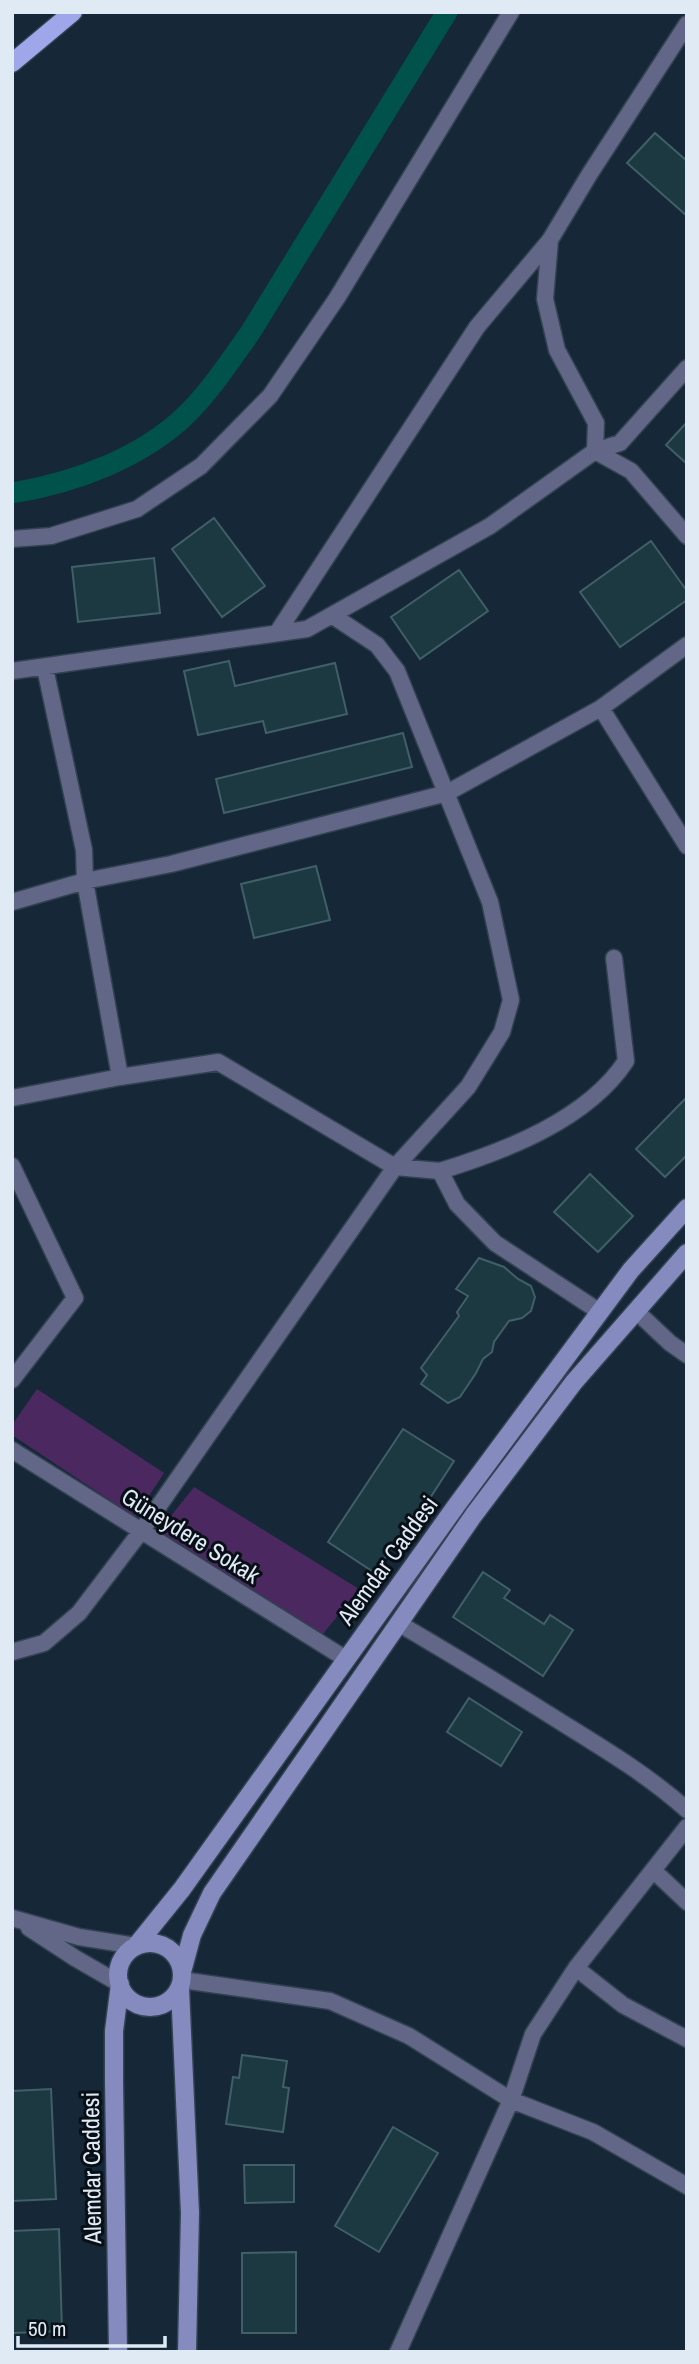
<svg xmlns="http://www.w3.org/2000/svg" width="699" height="2364" font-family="'Archivo Narrow',sans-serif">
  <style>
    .green { fill: #4b2960 }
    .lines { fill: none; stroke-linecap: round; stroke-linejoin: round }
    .canal { stroke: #01524a; stroke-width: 21 }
    .building { fill: #1c3941; stroke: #405f66; stroke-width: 2 }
    .minor-casing { stroke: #324251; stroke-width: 19 }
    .secondary-casing { stroke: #324251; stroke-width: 21 }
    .primary-casing { stroke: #324251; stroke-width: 21 }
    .minor { stroke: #626687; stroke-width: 16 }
    .secondary { stroke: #858abf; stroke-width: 18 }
    .primary { stroke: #9fa6ea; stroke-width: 18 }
    .labels { text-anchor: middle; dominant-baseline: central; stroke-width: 6; stroke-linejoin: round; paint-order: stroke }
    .street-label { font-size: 24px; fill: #dfeaf4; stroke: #080f16 }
  </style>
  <rect width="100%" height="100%" fill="#162737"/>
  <!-- green -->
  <path class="green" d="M 37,1389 L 164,1473 L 135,1517 L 12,1435 L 12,1425 Z
    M 194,1487 L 359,1589 L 323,1634 L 159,1531 Z"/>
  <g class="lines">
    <!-- canal -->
    <path class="canal" d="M 12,493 C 74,483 142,458 187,414 C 211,390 230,361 250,333 L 447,12"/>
  </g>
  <!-- building -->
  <path class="building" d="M 655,133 L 687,161 L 687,216 L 627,163 Z
    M 687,422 L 687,464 L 666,445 Z
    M 214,518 L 265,586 L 222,617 L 172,549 Z
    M 651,541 L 687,591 L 687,600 L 620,647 L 580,592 Z
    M 154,558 L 160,613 L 78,622 L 72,567 Z
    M 459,570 L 488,611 L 420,659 L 391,617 Z
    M 229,661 L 235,686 L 335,663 L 347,714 L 266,733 L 263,721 L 198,735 L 184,671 Z
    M 403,733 L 412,767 L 224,813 L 216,779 Z
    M 316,866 L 330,920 L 254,938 L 241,884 Z
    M 687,1097 L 687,1155 L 665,1177 L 636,1149 Z
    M 590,1174 L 633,1216 L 598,1252 L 554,1212 Z
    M 479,1258 L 504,1267 L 518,1279 L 531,1286 L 535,1297 L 531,1311 L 522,1318 L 509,1321 L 494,1342 L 492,1352 L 483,1359 L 476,1373 L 460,1397 L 448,1403 L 421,1384 L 427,1375 L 421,1368 L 459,1316 L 457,1312 L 468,1296 L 456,1289 Z
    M 403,1429 L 454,1461 L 419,1515 L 415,1512 L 375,1573 L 328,1542 Z
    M 483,1572 L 510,1590 L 504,1598 L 544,1624 L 550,1615 L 573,1630 L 543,1676 L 453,1617 Z
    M 469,1698 L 522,1732 L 501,1766 L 447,1732 Z
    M 242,2055 L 287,2061 L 283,2087 L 289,2088 L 283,2132 L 226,2124 L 233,2077 L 239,2078 Z
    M 51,2089 L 56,2199 L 12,2201 L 12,2091 Z
    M 393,2127 L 438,2153 L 379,2252 L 335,2226 Z
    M 244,2165 L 294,2165 L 294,2202 L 245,2203 Z
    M 59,2229 L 62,2331 L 12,2333 L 12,2231 Z
    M 296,2252 L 296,2333 L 242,2333 L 242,2253 Z"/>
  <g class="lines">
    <!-- minor casing -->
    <g class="minor-casing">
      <path id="minor" d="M 687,368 L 620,443 L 595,451 L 631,471 L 687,536
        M 12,539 L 51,536 L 137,509 L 201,466 L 270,396 L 337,298 L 511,12
        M 277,633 L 477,327 L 550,240 L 589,175 L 687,24
        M 45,668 L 84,850 L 85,881 L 120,1077
        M 12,671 L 307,629 L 490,526 L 595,451 L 596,423 L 557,350 L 545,299 L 550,240
        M 601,708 L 687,846
        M 12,902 L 85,881 L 171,864 L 447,793 L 601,708 L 687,645
        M 12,1098 L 120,1077 L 218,1062 L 395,1167 L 468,1087 L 502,1032 L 511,1000 L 490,902 L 397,671 L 377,645 L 333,616
        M 12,1166 L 75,1298 L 12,1380
        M 440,1171 C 505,1151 587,1120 626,1061 L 614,958
        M 636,1311 L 670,1343 L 687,1355
        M 12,1450 L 346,1659
        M 398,1623 C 454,1656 509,1689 564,1724 C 606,1750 649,1776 687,1810
        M 12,1652 L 44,1643 L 79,1613 L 142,1530 L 395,1167 L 440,1171 L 457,1204 L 495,1243 L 600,1312
        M 653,1870 L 687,1902
        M 12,1918 L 79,1937 L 136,1946
        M 29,1928 L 75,1958 L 120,1984
        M 576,1968 L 623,2005 L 687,2039
        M 182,1980 L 330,2001 L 409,2036 L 511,2100 L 593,2132 L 687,2186
        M 398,2352 L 511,2100 L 533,2034 L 576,1968 L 687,1827"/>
    </g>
    <!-- secondary casing -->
    <g class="secondary-casing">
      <path id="secondary" d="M118 1975a32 32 0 1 1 64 0a32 32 0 1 1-64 0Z
        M 136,1946 L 182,1889 L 456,1506 L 631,1270 L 687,1208
        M 182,1972 L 192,1935 L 212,1893 L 473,1516 L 574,1382 L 687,1253
        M 180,1988 L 190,2213 L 187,2352
        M 118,2352 L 114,2081 L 114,2031 L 120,1984"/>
    </g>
    <!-- primary casing -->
    <g class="primary-casing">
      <path id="primary" d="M 12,63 L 73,12"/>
    </g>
    <!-- minor -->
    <use href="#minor" class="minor"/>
    <!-- secondary -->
    <use href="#secondary" class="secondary"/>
    <!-- primary -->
    <use href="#primary" class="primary"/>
  </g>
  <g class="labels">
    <!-- street labels -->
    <g class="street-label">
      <text transform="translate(191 1535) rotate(32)">Güneydere Sokak</text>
      <text transform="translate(387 1560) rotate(-54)">Alemdar Caddesi</text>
      <text transform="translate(91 2168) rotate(-91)">Alemdar Caddesi</text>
    </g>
  </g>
  <!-- border -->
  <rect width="699" height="2364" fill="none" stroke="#dfeaf4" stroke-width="28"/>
  <!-- scale -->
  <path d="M18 2336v10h147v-10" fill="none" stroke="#dfeaf4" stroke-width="3.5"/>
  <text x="28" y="2336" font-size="21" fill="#dfeaf4" stroke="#080f16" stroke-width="5" paint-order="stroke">50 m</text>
</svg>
